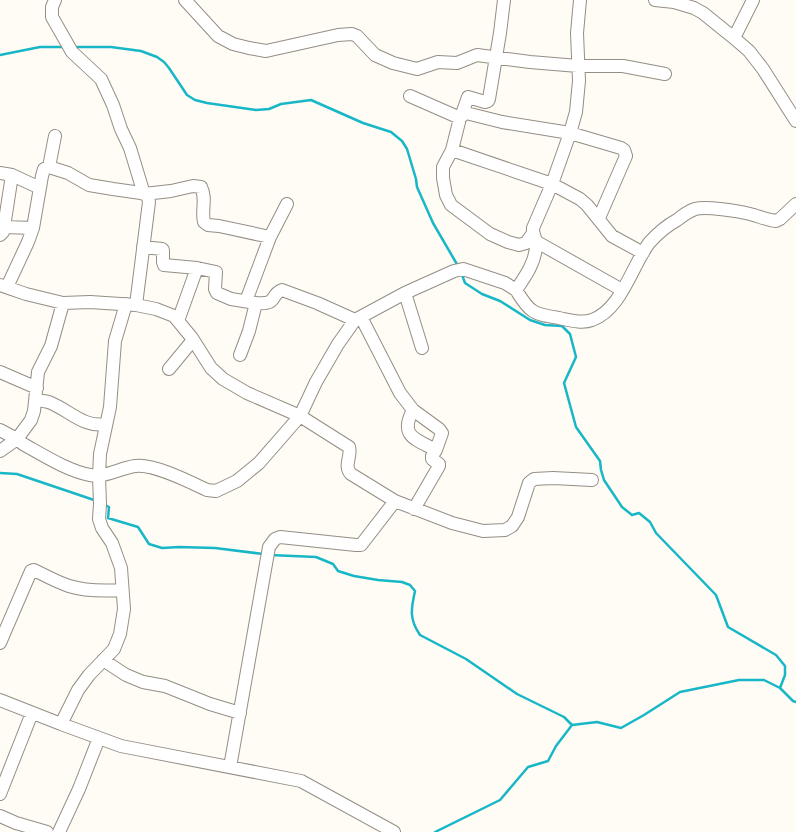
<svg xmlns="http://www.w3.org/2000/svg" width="796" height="832" font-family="'Fira Sans Condensed',sans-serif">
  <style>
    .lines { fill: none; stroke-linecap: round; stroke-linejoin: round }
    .stream { stroke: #17b7c7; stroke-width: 2.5 }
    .minor-casing { stroke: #948e85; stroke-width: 14 }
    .minor { stroke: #fff; stroke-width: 12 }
  </style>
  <rect width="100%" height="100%" fill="#fffbf5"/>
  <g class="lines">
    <!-- stream -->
    <path class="stream" d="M 74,47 L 111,47 L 141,51 L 157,57 L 164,62 L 169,68 L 187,95 L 195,100 L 207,103 L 256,110 L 269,109 L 281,104 L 311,100 L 363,123 L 391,132 L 402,141 L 407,149 L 416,179 L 417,187 L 433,223 L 458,266
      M 0,55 L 40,47 L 65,47
      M 461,272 L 465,283 L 482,294 L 500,301 L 530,320 L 545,325 L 562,326 L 570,334 L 576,357 L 564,383 L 576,427 L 600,461 L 601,470 L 604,480 L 622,507 L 632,515 L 639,513 L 650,522 L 656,533 L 716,595 L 728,627 L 776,655 L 785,666 L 785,675 L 780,688
      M 0,473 L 17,474 L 97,501
      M 103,504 L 109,507 L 108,518 L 138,527 L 149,544 L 162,548 L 179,547 L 215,548 L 263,554
      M 270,555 L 316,557 L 333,564 L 338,571 L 354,576 L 378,580 L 402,582 L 410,585 L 415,591 C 411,609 409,619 420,635 L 466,659 L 517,694 L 564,717 L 572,725
      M 435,832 L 500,800 L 528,767 L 548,761 L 556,746 L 572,725 L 597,722 L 621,728 L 644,715 L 680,692 L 739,680 L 764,680 L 780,688 L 793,701 L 796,702"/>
    <!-- minor casing -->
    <g class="minor-casing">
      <path id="minor" d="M 55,0 L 52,7 L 52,17 L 72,52 L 101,79 L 113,105 L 121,129 L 130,148 L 144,194 L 171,191 L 193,186 L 201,187 C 207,199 201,210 204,222 L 208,225 L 219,226 L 270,237
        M 185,0 L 218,36 L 233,44 L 249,48 L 266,51 L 338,35 L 352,34 L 357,36 L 375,55 L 393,63 L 417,69 L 438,62 L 457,63 L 477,55 L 530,62 L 578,66 L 623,66 L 665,74
        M 655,0 L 674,2 L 694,8 L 703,13 L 734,38 L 749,51 L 763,69 L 796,121
        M 734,38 L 753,0
        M 410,96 L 460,118
        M 462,114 L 468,97 L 485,102 L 488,101 L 489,99 L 500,33 L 504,0
        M 452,150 L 552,184 L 580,199 L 587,205 L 612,236 L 643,253
        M 49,167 L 55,136
        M 0,173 L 12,175 L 40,188
        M 4,227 L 33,228
        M 533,233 L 526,243 L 519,245 L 508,242 L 490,234 L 451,205 L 446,195 L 443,178 L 443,167 L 452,150 L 460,118 L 464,114 L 466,113 L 502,122 L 570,133 L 621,148 L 624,150 L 626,156 L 599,218
        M 0,235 L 3,232 L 4,227 L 12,175
        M 537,242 L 622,290
        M 143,247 L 162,249 L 163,250 L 163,262 L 164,265 L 197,268 L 216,272 L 215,289 L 217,293 L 231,299 L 256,303
        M 0,285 L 26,294 L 63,303 L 90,302 L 136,305 L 156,309 L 174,316 L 192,338 L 211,368 L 223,379 L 247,393 L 300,416 L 349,447 C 352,456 343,466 351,474 L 395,501 L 452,523 L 483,531 L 505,530 L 512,526 L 518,517 L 529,483 L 534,479 L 553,478 L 592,480
        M 7,287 L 28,242 L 33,228 L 42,176 L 44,169 L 49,167 L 68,173 L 89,185 L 113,189 L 141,193 L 146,194 L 148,197 L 149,202 L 136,305
        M 516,290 C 530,313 533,314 559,318 C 569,320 582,324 592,320 C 621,310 632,266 649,243 C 657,234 666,226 677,220 C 682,216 689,211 695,209 C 706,206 738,211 750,214 C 758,216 767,220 776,221 L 780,219 L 796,204
        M 405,293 L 422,348
        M 246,301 L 270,237 L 287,204
        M 361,317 L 400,393 L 413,410 C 399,436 415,439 436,450 L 432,456 L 432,459 L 439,464 L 439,466 L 414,509
        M 178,321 L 197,268
        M 240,355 L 249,331 L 256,303 C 279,305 269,295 282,290 L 317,303 L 355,320
        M 169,369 L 193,340
        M 0,372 L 37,388
        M 36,400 C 41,401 47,401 51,403 C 70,411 84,428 106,424
        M 413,410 L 439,429 L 442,433 L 436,450
        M 0,430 L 17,439 L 23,444 C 43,455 68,471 90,475 C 105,478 120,468 135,466 C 153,463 190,482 207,490 L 216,491 L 237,481 L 259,463 L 300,416 L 316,382 L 338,344 L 355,320 L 405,293 L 454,271 L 463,269 L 505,283 L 516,290 C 525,277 537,260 536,243 C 536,237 532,233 533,228 L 552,184 L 570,133 L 576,112 L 579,81 L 577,33 L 580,0
        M 0,451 L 17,439 L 31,420 L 34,411 L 38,372 L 51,346 L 63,303
        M 0,643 L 31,571 L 34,570 C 46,576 57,582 69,586 C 85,591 106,591 122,590
        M 103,660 L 126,675 L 143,682 L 165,686 L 210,704 L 240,713
        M 0,700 L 61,724 L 121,746 L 301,781 L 394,832
        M 61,724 L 78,690 L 89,675 L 114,649 L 120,634 L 124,609 L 121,568 L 112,543 L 102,528 L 99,519 L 100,504 L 99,476 L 100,454 L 110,407 L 115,341 L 126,304
        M 230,767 L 269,547 L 275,539 L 280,537 L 356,545 L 361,545 L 395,501
        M 0,794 L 32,713
        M 0,816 L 16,823 L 47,832
        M 59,832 L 79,789 L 99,738"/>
    </g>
    <!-- minor -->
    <use href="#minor" class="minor"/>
  </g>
</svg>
